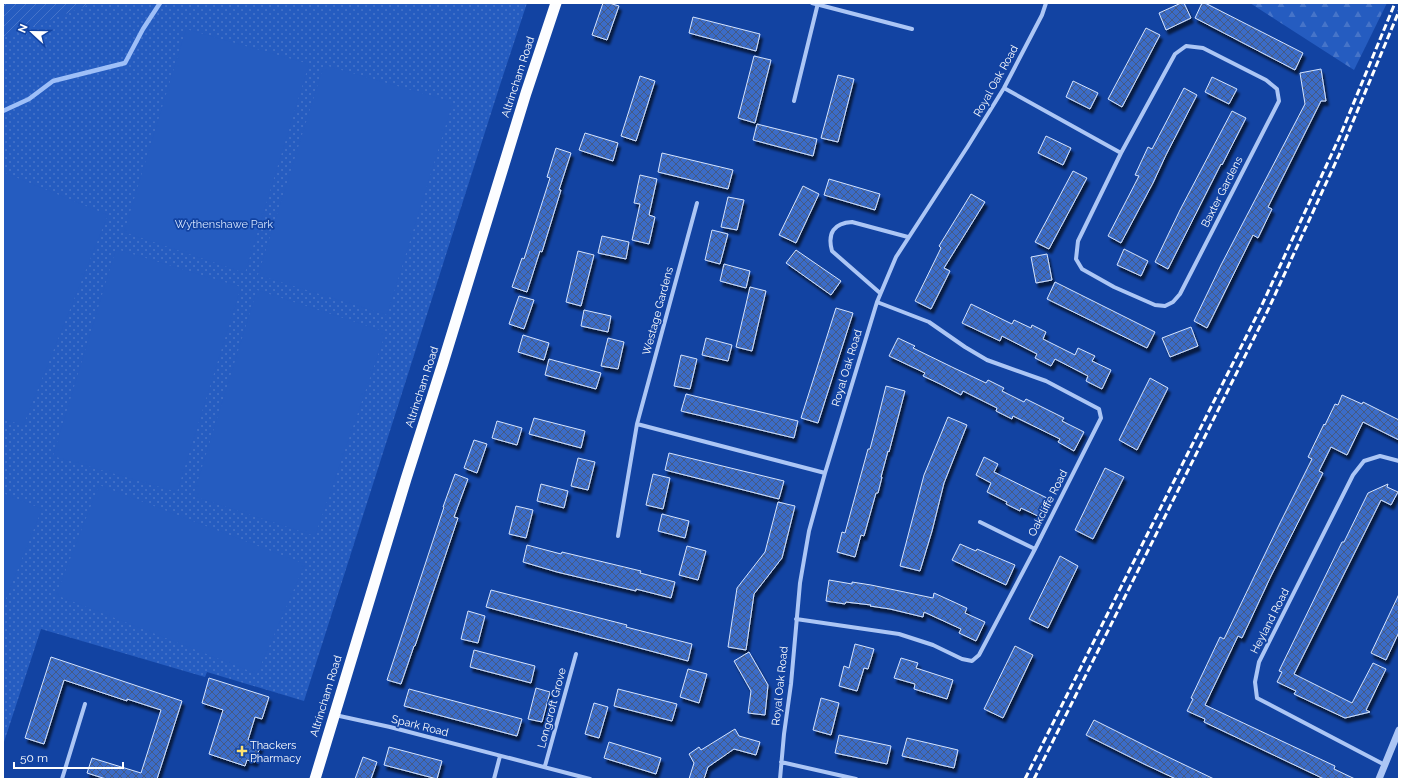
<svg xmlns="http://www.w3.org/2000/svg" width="1402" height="782" font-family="Raleway,sans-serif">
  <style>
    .forest { fill: url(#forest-firs) }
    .park { fill: url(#park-dots) }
    .garden { fill: url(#garden-furrows) }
    .pitch { fill: #255cc0 }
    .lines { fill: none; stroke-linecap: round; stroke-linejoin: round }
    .stream { stroke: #9ebff8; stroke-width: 4.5 }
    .building { fill: url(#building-cross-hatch); stroke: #d5e4fe; filter: url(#shadow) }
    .minor { stroke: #acc6f5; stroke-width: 4 }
    .tertiary { stroke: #acc6f5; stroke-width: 7 }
    .trunk { stroke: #fcfdff; stroke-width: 11 }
    .rail { stroke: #fff; stroke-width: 3; stroke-dasharray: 7 3; stroke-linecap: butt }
    .poi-dot { fill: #ffe370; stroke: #1243a2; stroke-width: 1.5 }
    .labels { text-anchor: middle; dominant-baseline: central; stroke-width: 3.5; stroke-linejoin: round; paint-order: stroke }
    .street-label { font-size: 11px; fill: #fff; stroke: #1243a2 }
    .park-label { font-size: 11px; fill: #d5e4fe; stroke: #1243a2 }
    .poi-label { font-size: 11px; fill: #fff; stroke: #1243a2; text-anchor: start }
  </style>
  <defs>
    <pattern id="forest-firs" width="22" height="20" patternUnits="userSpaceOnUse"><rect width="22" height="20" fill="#255cc0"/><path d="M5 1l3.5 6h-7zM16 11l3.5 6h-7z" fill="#4674c9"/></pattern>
    <pattern id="park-dots" width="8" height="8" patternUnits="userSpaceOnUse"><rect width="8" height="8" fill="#255cc0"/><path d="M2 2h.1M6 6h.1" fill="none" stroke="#4674c9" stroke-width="1.8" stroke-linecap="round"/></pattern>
    <pattern id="garden-furrows" width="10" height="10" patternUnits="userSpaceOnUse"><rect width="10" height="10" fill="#255cc0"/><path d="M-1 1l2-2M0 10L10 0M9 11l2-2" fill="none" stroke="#4674c9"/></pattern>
    <pattern id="building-cross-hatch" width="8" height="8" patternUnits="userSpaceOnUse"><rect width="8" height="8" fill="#3b6cc8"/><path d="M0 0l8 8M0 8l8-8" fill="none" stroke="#445a84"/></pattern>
    <filter id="shadow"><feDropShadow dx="2.5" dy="4.5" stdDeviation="1" flood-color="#0009"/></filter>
  </defs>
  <rect width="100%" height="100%" fill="#1243a2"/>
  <!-- forest -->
  <path class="forest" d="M 1250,3 L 1387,3 L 1354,70 Z"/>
  <!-- park -->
  <path class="park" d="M 3,3 L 527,3 L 499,88 L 304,701 L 207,672 L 205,677 L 41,629 L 3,745 Z"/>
  <!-- garden -->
  <path class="garden" d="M 3,3 L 88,3 L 86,6 L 3,38 Z"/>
  <!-- pitch -->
  <path class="pitch" d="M 186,29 L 309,64 L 245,273 L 124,232 Z
    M 324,65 L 453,102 L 387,315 L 258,275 Z
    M 3,172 L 108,215 L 23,426 L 3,418 Z
    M 116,249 L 241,287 L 177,492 L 53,456 Z
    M 257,290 L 386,332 L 315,536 L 193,496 Z
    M 99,485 L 305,564 L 257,674 L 56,595 Z
    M 3,493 L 42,509 L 3,606 Z"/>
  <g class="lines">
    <!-- stream -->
    <path class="stream" d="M 3,111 L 29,99 L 53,81 L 125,63 L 143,29 L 160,3"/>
  </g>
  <!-- building -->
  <path class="building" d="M 603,3 L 609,3 L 619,6 L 607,40 L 592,35 Z
    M 1181,3 L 1184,3 L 1191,18 L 1166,30 L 1159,13 Z
    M 1202,3 L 1205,3 L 1303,53 L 1295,70 L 1195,18 Z
    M 693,17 L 760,34 L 756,51 L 689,33 Z
    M 1146,28 L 1160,35 L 1122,107 L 1108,99 Z
    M 754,56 L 771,60 L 755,123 L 738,118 Z
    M 1321,69 L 1326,101 L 1321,101 L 1268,207 L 1272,209 L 1258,238 L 1253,235 L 1207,328 L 1194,321 L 1221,265 L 1305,104 L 1300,73 Z
    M 838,75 L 854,79 L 838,142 L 821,138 Z
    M 640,76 L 655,81 L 636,141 L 621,136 Z
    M 1212,77 L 1237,89 L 1229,104 L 1205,92 Z
    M 1073,81 L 1098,93 L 1090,109 L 1066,97 Z
    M 1184,88 L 1197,95 L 1166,155 L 1153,183 L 1121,243 L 1108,236 L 1139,176 L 1135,175 L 1148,147 L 1152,149 Z
    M 1232,111 L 1246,118 L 1222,165 L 1221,164 L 1168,269 L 1155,262 L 1180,210 Z
    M 757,124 L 817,139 L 813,156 L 753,140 Z
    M 585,133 L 618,143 L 613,161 L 579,150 Z
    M 1046,136 L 1071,148 L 1063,165 L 1038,153 Z
    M 556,148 L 571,153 L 559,190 L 561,190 L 542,252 L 540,251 L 527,292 L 512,287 L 522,258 L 524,259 L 550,178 L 547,177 Z
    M 662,153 L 733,170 L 728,189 L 658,172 Z
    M 1073,171 L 1087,178 L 1049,249 L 1035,242 Z
    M 640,175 L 657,179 L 649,215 L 655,217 L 649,244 L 632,240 L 640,204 L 634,203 Z
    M 829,179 L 880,194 L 875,210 L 824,195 Z
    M 803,186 L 819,194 L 796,243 L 779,235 Z
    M 971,194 L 985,202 L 944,268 L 950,271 L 931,309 L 915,301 L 941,248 L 939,246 Z
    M 728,197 L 744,200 L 737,230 L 721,227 Z
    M 712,230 L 728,234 L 720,264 L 705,260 Z
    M 602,236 L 629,242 L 626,259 L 598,253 Z
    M 1124,249 L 1148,261 L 1141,276 L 1117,265 Z
    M 796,250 L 841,281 L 831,295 L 786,263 Z
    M 578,251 L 594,255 L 581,306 L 566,302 Z
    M 1047,254 L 1052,280 L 1036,283 L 1031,257 Z
    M 724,264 L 750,271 L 746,288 L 720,281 Z
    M 1055,282 L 1155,332 L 1147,348 L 1047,299 Z
    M 750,287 L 766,291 L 752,351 L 736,347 Z
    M 519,296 L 534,300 L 524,329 L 509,324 Z
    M 971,304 L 1012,324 L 1014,320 L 1031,328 L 1032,325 L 1046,332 L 1043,339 L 1075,355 L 1078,348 L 1095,356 L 1092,361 L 1111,370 L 1102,389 L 1086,381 L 1088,376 L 1055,359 L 1051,366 L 1035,358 L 1037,354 L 1002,336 L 1000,341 L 962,323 Z
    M 836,308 L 853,313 L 818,423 L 801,418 Z
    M 584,310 L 611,316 L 608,332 L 581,326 Z
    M 1191,327 L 1198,346 L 1170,357 L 1162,338 Z
    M 523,335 L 549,343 L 544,360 L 518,352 Z
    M 608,338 L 624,342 L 618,369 L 601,366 Z
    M 706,338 L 732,345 L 728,361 L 702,355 Z
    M 898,338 L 915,346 L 913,348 L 954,368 L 986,383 L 988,380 L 1004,388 L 1002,391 L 1024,402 L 1026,399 L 1064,418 L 1062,421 L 1084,432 L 1074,451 L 1058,442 L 1060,439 L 1013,416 L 1012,419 L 996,411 L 997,408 L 963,391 L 961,395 L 940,384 L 923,376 L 925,373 L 889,356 Z
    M 681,355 L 697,359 L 690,389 L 674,386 Z
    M 549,359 L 601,373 L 596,389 L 545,375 Z
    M 1150,378 L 1168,388 L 1137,450 L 1119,440 Z
    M 886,386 L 905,391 L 889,452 L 888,451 L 881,477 L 882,477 L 878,493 L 876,493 L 864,536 L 861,535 L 855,557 L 837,552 L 842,532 L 845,533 L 868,449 L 870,449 L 876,426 Z
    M 686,394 L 798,421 L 794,438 L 681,411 Z
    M 1342,395 L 1362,404 L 1363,402 L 1399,420 L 1399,440 L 1363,422 L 1347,455 L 1331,447 L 1319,471 L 1323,473 L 1271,576 L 1242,638 L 1238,636 L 1205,705 L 1335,766 L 1334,769 L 1355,779 L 1324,779 L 1204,722 L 1205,719 L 1187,711 L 1193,699 L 1191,698 L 1220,637 L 1224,639 L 1279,525 L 1312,459 L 1308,457 L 1324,424 L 1325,425 L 1335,404 L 1338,405 Z
    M 948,417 L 967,425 L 944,483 L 932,531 L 920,571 L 900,566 L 924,475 Z
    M 534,418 L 585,431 L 581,448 L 529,434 Z
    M 497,421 L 522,428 L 517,445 L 492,438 Z
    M 474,440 L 487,444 L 477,473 L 464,468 Z
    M 669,453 L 784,481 L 779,499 L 665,470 Z
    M 984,457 L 998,464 L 994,472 L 1049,499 L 1040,517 L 1021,508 L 1020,511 L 1006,504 L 1007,502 L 987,492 L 991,483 L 976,475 Z
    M 578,458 L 595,462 L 588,490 L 571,486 Z
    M 1105,468 L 1124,477 L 1093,539 L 1075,530 Z
    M 455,474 L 468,479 L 454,517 L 458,518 L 415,646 L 414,646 L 401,684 L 387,680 L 444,507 L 443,507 Z
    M 653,474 L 670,478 L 663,509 L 646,505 Z
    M 541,484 L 568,491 L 564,508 L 537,501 Z
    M 1388,484 L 1387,487 L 1398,492 L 1391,505 L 1381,500 L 1294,674 L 1352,703 L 1373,663 L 1386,669 L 1366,710 L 1370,712 L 1345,718 L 1294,694 L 1296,691 L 1277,682 L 1282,672 L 1279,671 L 1342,542 L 1344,542 L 1368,493 Z
    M 778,502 L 795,506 L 782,558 L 754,594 L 746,650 L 728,647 L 737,588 L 765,552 Z
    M 516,506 L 533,510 L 526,538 L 509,534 Z
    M 662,514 L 689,521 L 685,538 L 658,531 Z
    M 960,544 L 976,551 L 977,549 L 1015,565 L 1006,585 L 952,560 Z
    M 527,545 L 561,554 L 562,552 L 641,571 L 640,573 L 675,582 L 671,598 L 636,589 L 636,591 L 557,572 L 523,562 Z
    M 687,546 L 706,551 L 698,580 L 679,575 Z
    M 1060,556 L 1078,566 L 1048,628 L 1029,619 Z
    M 829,580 L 852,584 L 852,582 L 871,585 L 933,598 L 934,593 L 967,608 L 965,613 L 985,622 L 976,641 L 959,633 L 961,629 L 924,612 L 923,617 L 890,609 L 870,606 L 871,605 L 846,602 L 845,604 L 826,601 Z
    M 491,590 L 627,625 L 626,627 L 692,644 L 688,661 L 486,607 Z
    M 1399,594 L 1399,632 L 1386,660 L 1371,653 Z
    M 468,611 L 485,616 L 478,643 L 461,639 Z
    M 855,644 L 874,649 L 868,669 L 864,668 L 857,691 L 839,686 L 844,666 L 849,668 Z
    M 1015,646 L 1033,655 L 1003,718 L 984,709 Z
    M 474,650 L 535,666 L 531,683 L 470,667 Z
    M 749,652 L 768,685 L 765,715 L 748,713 L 751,691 L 734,661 Z
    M 51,657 L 182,701 L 157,779 L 106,779 L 87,773 L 92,758 L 141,773 L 161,710 L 127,699 L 127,701 L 64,680 L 44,744 L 25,738 Z
    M 901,658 L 918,663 L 916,668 L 953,680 L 947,699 L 914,689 L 915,684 L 894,678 Z
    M 688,669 L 707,674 L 699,703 L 680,697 Z
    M 209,678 L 269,697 L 262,719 L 255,717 L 248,740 L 261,744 L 255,762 L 247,760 L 245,766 L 209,754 L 223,710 L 202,703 Z
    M 536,688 L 550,692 L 542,722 L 528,719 Z
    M 409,689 L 522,719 L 517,736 L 404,706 Z
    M 618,689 L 677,704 L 672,721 L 614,706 Z
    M 821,698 L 839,703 L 831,735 L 813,730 Z
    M 594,703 L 608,707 L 599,738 L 585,734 Z
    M 1094,720 L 1164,755 L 1214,779 L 1176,779 L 1144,764 L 1086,735 Z
    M 735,729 L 739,736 L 760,742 L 756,755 L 734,749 L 708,767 L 704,779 L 689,779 L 694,763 L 689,754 L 699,747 L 701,750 Z
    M 839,735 L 891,746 L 887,764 L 835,753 Z
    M 907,738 L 958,750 L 954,768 L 902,756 Z
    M 609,742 L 661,758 L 656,774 L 604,758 Z
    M 389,747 L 442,761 L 437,779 L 384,765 Z
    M 363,757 L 377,762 L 371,779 L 355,779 Z"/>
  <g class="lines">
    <!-- minor -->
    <path class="minor" d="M 812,3 L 912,29
      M 1186,46 L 1203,48 L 1266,80 L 1277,89 L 1279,101 L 1180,294 L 1173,302 L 1165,306 L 1155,305 L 1114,287 L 1082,269 L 1076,259 L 1078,241 L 1121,153 L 1175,54 Z
      M 1004,88 L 1121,153
      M 794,101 L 818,3
      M 880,293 L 832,251 C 827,233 834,223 852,222 L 908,237
      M 637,424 L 825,473
      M 980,522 L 1035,549
      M 618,536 L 637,424 L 697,203
      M 796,619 L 899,634 L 933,645 L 962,659 L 972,661 L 979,655 L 1035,549 L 1101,418 L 1099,409 L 1046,381 L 987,360 L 965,347 L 929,322 L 877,302
      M 335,715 L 390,727 L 590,779
      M 781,762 L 856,779
      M 1385,765 L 1257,698 L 1255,682 L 1259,662 L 1353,475 L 1364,461 L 1380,456 L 1399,461
      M 545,766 L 576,654
      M 62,779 L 85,704
      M 494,779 L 500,756
      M 780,779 L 784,734 L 791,684 L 800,583 L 809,531 L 825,473 L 877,302 L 896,257 L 968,146 L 1004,88 L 1042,15 L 1046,3"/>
    <!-- tertiary -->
    <path class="tertiary" d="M 1379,779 L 1399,730"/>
    <!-- trunk -->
    <path class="trunk" d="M 315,779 L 406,479 L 443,363 L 526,93 L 556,3"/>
    <!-- rail -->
    <path class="rail" d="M 1025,779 L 1261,307 L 1340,136 L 1395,3
      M 1034,779 L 1268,310 L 1339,155 L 1399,11"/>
  </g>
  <!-- markers -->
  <path class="poi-dot" d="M240 745h4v4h4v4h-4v4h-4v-4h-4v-4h4z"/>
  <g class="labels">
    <!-- street labels -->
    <g class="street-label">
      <text transform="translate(518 77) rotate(-72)">Altrincham Road</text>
      <text transform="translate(996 81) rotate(-61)">Royal Oak Road</text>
      <text transform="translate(1222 192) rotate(-63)">Baxter Gardens</text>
      <text transform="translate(658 311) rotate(-75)">Westage Gardens</text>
      <text transform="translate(847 368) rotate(-73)">Royal Oak Road</text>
      <text transform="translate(422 387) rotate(-72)">Altrincham Road</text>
      <text transform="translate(1048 503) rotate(-63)">Oakcliffe Road</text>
      <text transform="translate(1270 621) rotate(-63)">Heyland Road</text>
      <text transform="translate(780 686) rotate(-84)">Royal Oak Road</text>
      <text transform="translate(326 696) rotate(-73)">Altrincham Road</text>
      <text transform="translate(552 708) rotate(-75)">Longcroft Grove</text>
      <text transform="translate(420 726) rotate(14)">Spark Road</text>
    </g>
    <!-- park labels -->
    <g class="park-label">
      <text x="224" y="224">Wythenshawe Park</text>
    </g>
    <!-- poi labels -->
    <g class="poi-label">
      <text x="250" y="745">Thackers<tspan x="250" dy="13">Pharmacy</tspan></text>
    </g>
  </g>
  <!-- border -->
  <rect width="1402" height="782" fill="none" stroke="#ffffff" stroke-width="8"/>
  <!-- north arrow -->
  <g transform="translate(32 32) rotate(292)" stroke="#1243a2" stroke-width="3" paint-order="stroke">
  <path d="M0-3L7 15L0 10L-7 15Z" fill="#ffffff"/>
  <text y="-6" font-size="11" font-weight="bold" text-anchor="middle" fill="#ffffff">N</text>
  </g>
  <!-- scale -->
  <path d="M14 762v6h109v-6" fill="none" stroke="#ffffff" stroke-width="2"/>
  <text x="20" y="762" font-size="12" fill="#ffffff" stroke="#1243a2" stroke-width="3" paint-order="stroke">50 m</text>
</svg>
